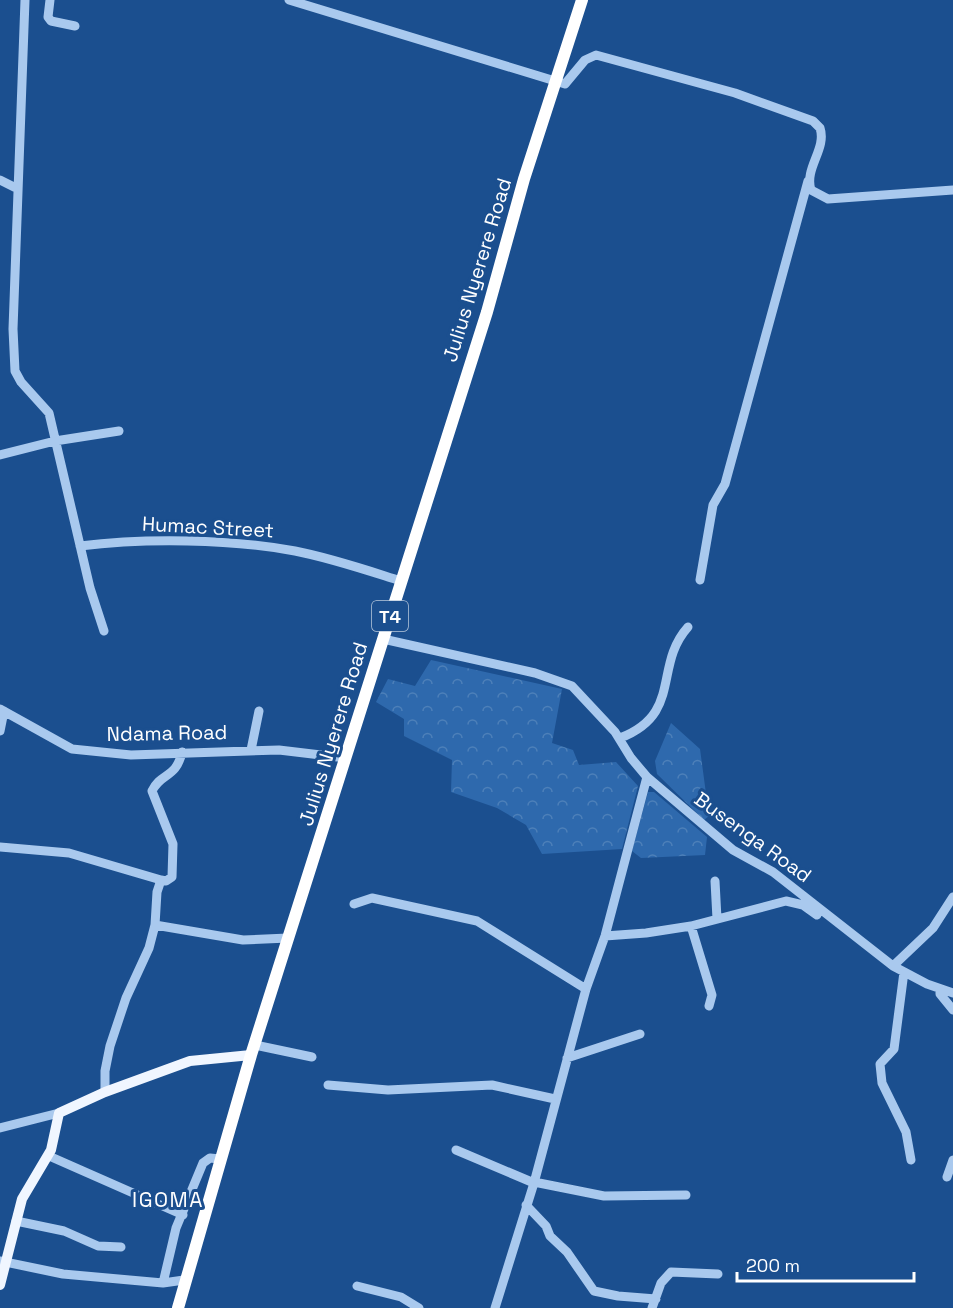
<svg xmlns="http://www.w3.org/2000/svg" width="953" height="1308" font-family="'Space Grotesk',sans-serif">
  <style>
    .forest { fill: url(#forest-crowns) }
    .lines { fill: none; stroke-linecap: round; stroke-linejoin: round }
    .minor { stroke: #a9c9ee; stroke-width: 9 }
    .major { stroke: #f0f6ff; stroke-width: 10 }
    .highway { stroke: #fff; stroke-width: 12 }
    .labels { text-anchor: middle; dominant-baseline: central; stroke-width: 6; stroke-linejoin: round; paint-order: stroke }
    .shield { fill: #1b4f8f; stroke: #bbcadd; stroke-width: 1.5 }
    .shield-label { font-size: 18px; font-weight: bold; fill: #fff }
    .street-label { font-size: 20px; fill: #fff; stroke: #1b4f8f }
    .neighbourhood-label { font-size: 21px; letter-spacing: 1.5px; fill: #fff; stroke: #1b4f8f }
  </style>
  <defs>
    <pattern id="forest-crowns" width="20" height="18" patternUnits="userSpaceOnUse" patternTransform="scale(1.5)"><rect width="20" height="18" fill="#2e69ad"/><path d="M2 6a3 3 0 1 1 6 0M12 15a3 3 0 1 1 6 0" fill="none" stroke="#4d80b9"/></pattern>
  </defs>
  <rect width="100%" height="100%" fill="#1b4f8f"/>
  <!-- forest -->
  <path class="forest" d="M 431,660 L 562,689 L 552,743 L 573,750 L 579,765 L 616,762 L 638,786 L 622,849 L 542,854 L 526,825 L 497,808 L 451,792 L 452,760 L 404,736 L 404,719 L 376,702 L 388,679 L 415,686 Z
    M 671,723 L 700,749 L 709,816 L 704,820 L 657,774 L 655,761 Z
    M 648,792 L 654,792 L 707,837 L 705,855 L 641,858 L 632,851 Z"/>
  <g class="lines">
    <!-- minor -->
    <path class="minor" d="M 25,0 L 13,329 L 15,371 L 21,382 L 49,413 L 90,588 L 104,631
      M 50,0 L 48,17 L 51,21 L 75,26
      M 289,0 L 565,84 L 585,60 L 596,55 L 735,93 L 813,121 L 820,128 C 827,149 804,168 811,190 L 828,199 L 953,190
      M 0,180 L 18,189
      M 0,455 L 55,441 L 119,431
      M 80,546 C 145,538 230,539 295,551 C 331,558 366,570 401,581
      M 700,580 L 713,505 L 725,484 L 808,181
      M 383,639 L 535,673 L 572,686 L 615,732 L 631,758 L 647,777 L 733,850 L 773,872 L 893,966 L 927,984 L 953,993
      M 0,709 L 72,749 L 131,755 L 279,750 L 346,758
      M 0,731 L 4,711
      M 620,738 C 683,714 653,666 688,627
      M 251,750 L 259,711
      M 0,847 L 69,853 L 161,880 L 157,892 L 155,925 L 149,948 L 126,998 L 110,1046 L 105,1071 L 105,1092
      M 161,880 L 166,881 L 172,877 L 173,844 L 152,791 C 161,772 176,779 182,752
      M 715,881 L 717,919
      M 354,904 L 372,898 L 477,921 L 586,989
      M 155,925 L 243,940 L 288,938
      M 691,926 L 712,995 L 709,1006
      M 605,936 L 646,933 L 691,926 L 786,901 L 803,905 L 817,915
      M 893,966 L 933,928 L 953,897
      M 904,972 L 894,1049 L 880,1064 L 882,1083 L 906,1132 L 911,1160
      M 940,989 L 940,994 L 953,1010
      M 255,1045 L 312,1057
      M 567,1058 L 640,1034
      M 328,1085 L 388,1090 L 492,1085 L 555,1099
      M 0,1128 L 59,1113
      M 456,1150 L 534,1183
      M 49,1156 L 183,1215
      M 947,1177 L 953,1160
      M 534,1182 L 604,1196 L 686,1195
      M 526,1205 L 546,1226 L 550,1236 L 567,1252 L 594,1291 L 618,1296 L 656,1299
      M 16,1221 L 64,1231 L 98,1246 L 121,1247
      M 0,1261 L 63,1274 L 163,1283 L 184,1280
      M 163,1283 L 176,1228 L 203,1163 L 210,1158 L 220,1159
      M 357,1286 L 401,1297 L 419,1308
      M 495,1308 L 534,1183 L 586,989 L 605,936 L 647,777
      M 652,1308 L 661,1283 L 671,1272 L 718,1274"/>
    <!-- major -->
    <path class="major" d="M 0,1285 L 22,1199 L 51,1150 L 59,1113 L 105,1092 L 190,1061 L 251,1055"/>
    <!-- highway -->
    <path class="highway" d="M 178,1308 L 251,1055 L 487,312 L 524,179 L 582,0"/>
  </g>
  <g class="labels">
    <!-- shield labels -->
    <rect class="shield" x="372" y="601" width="36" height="30" rx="4.5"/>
    <g class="shield-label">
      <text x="390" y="616">T4</text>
    </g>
    <!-- street labels -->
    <g class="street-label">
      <text transform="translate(477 270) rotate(-73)">Julius Nyerere Road</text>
      <text transform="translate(208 527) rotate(3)">Humac Street</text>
      <text transform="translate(167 733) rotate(-1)">Ndama Road</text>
      <text transform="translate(333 734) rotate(-73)">Julius Nyerere Road</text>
      <text transform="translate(753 837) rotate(36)">Busenga Road</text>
    </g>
    <!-- neighbourhood labels -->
    <g class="neighbourhood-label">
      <text x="168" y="1199">IGOMA</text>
    </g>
  </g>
  <!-- scale -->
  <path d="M737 1272v9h177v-9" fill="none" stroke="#ffffff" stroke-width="3"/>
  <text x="746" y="1272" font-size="18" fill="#ffffff" stroke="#1b4f8f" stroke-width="4.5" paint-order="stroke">200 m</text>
</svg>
